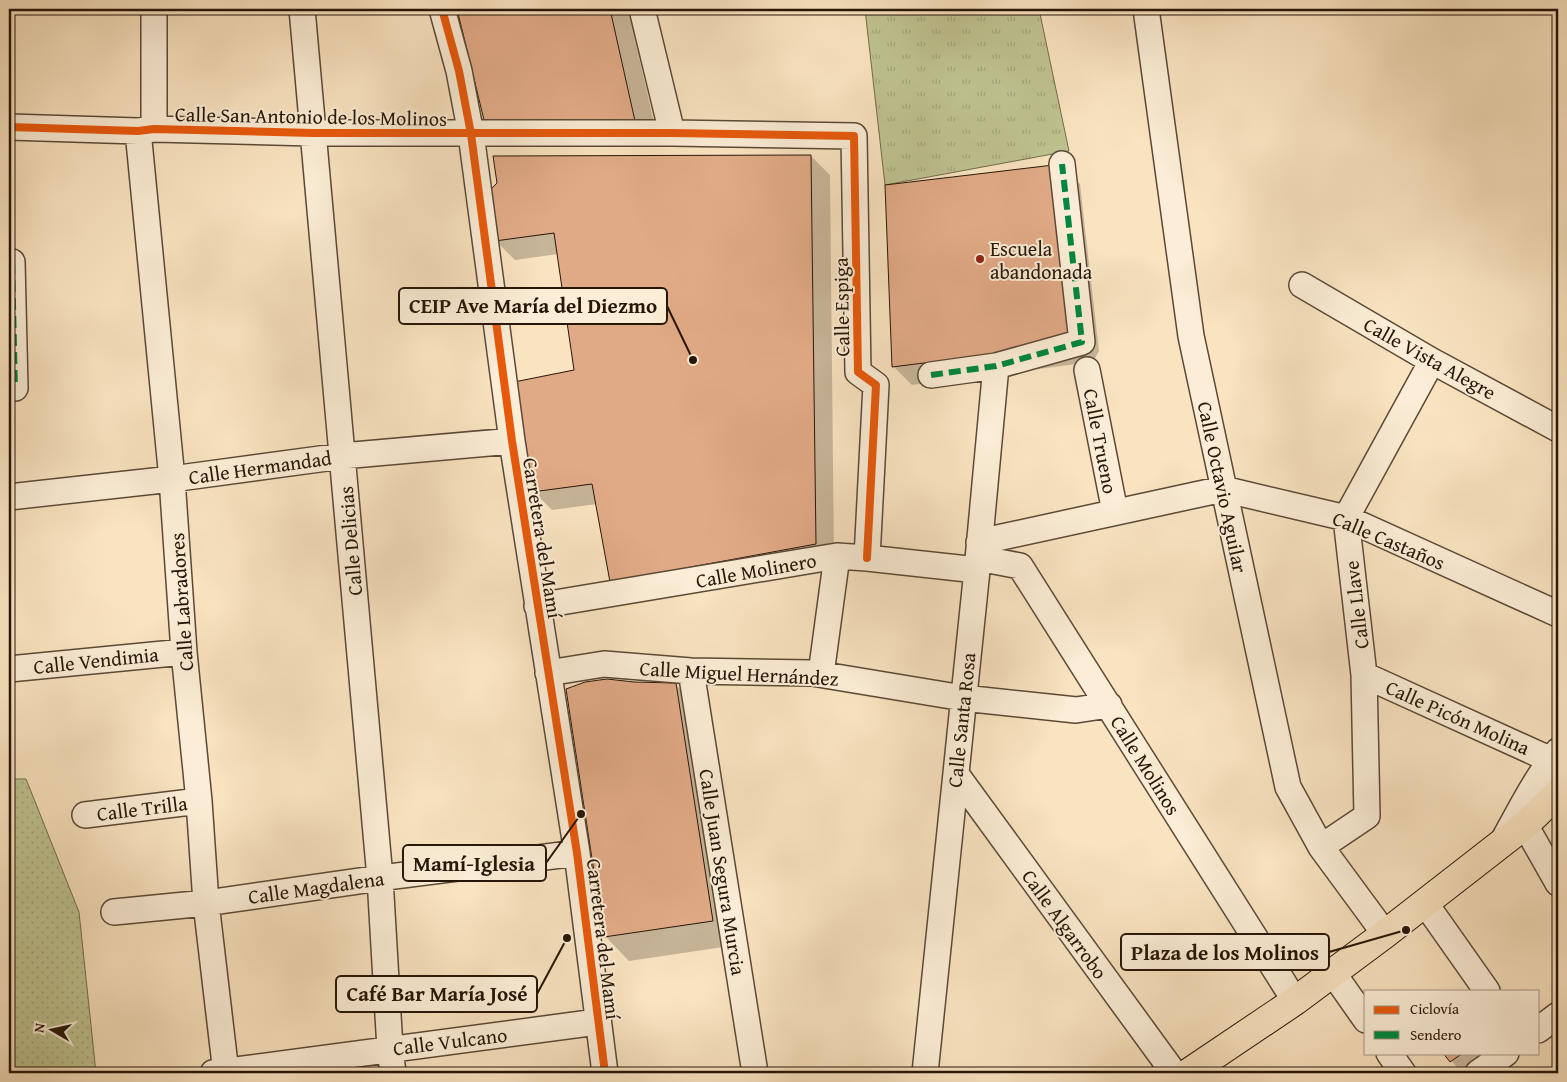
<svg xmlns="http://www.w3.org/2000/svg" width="1567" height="1082" font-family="'Gentium Book Plus',serif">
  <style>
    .grass { fill: url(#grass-dots); stroke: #726c4c }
    .park { fill: url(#park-tufts); stroke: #726c4c }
    .shadow { fill: #0003 }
    .building { fill: #e1aa86; stroke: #261608 }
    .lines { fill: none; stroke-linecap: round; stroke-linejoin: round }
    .street-casing { stroke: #5b4936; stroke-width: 28 }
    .primary-casing { stroke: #261608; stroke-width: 30 }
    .street { stroke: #fbedd6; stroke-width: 25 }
    .primary { stroke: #f9e3c0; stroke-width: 28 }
    .quiet { stroke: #00873e; stroke-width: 6; stroke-dasharray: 12 6; stroke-linecap: butt }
    .cycleway-casing { stroke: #fbedd6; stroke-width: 11 }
    .cycleway { stroke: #e8590c; stroke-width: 8 }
    .poi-dot { fill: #8f2418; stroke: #fbedd6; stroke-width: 2 }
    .labels { text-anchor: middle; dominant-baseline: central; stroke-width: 4; stroke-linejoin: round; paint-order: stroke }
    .street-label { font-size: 20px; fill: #261608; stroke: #fbedd6 }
    .poi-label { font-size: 20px; fill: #261608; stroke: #fbedd6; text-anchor: start }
    .leader { fill: none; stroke: #261608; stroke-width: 2 }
    .callout-dot { fill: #261608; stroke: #fbedd6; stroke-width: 2 }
    .callout { fill: #fbedd6; stroke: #261608; stroke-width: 2 }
    .callout-label { font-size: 21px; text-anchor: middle; font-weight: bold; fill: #261608 }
  </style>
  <defs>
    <pattern id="grass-dots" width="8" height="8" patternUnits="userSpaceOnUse" patternTransform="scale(1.25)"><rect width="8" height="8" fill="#bfc391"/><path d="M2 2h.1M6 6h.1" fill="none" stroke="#a4a77c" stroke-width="1.8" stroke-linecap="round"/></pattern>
    <pattern id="park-tufts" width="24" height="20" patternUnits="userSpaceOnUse" patternTransform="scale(1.25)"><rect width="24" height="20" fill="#bfc391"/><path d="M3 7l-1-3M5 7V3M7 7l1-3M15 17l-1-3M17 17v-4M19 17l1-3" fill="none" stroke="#a4a77c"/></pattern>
  </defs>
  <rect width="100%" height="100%" fill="#f9e3c0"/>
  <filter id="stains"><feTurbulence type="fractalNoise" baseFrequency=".004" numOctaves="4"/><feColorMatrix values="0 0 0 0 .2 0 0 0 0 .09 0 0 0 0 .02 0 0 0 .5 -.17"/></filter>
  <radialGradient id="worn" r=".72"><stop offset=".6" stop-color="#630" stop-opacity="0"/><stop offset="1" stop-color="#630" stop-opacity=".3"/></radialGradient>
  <!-- grass -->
  <path class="grass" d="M 9,779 L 26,779 L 79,912 L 96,1073 L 9,1073 Z"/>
  <!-- park -->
  <path class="park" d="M 865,9 L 1039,9 L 1069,151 L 885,185 Z"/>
  <!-- shadow -->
  <path class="shadow" d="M 458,9 L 628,9 L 659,145 L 510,144 L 485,120 Z
    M 811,156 L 830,175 L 834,562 L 630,600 L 597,504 L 552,510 L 533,491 L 576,371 L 558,254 L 515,260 L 496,241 Z
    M 1061,166 L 1080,184 L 1099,351 L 1093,362 L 912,385 L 893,366 Z
    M 676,685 L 700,709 L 737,945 L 629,961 L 605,936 Z
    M 1445,1053 L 1485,1053 L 1494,1073 L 1462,1073 Z"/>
  <!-- building -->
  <path class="building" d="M 457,9 L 610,9 L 635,121 L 484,120 Z
    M 811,155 L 816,544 L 610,582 L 592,484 L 532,492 L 514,382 L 574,370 L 554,233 L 495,241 L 489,191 L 497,183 L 493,156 Z
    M 1062,164 L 1075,344 L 892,367 L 885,185 Z
    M 607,679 L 634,682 L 676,683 L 713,921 L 604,937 L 566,689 L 585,682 Z
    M 1443,1053 L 1463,1053 L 1450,1062 Z"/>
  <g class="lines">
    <!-- street casing -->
    <g class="street-casing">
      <path id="street" d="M 302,9 L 380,878 L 390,1049 L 393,1073
        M 442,9 L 459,71 L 471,134 L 512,441 L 577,853 L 605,1073
        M 642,9 L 672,133
        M 1146,9 L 1191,336 L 1288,787 L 1321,847 L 1385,934
        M 9,127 L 138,131 L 154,129 L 313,133 L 672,133 L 854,136 L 858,372 L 876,385 L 867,558
        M 154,129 L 154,9
        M 138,131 L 172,479 L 184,652 L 199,801 L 206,903 L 226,1073
        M 12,262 L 15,388
        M 1302,285 L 1432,361 L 1558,429
        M 1087,370 L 1115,512
        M 931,375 L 996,366 L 1082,342 L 1062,164
        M 9,497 L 172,479 L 342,456 L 512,441
        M 979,542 L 1223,489 L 1346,518 L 1558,614
        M 978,558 L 1020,566 L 1295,1001
        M 537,606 L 837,556 L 867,558 L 977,570
        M 9,669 L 184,652
        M 691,671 L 755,1073
        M 548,673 L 604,664 L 691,671 L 812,673 L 963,698 L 1076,710 L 1109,705
        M 821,674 L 837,556
        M 1364,675 L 1551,760
        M 956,774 L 1174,1073
        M 85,815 L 199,801
        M 1525,825 L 1558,883
        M 1503,841 C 1520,810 1536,778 1558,751
        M 1321,847 L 1367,816 L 1364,675 L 1346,518 L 1432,361
        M 1425,903 L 1487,991
        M 114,912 L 206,903 L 380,878 L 577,853
        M 1333,973 L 1366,1020
        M 1538,1030 L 1558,1015
        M 1389,1053 L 1403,1073
        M 213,1073 L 597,1022
        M 925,1073 L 977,570 L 996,366
        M 1478,1073 L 1506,1053"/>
    </g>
    <!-- primary casing -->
    <g class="primary-casing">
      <path id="primary" d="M 1188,1073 L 1295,1001 L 1385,934 L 1525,825 L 1558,793"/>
    </g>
    <!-- street -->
    <use href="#street" class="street"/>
    <!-- primary -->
    <use href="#primary" class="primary"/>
    <!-- quiet -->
    <path class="quiet" d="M 12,262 L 15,388
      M 931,375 L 996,366 L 1082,342 L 1062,164"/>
    <!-- cycleway casing -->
    <g class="cycleway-casing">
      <path id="cycleway" d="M 442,9 L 459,71 L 471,134 L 512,441 L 577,853 L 605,1073
        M 9,127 L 138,131 L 154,129 L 313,133 L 672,133 L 854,136 L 858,372 L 876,385 L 867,558"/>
    </g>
    <!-- cycleway -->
    <use href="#cycleway" class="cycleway"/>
  </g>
  <!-- markers -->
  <circle class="poi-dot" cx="980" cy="259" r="5"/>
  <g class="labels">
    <!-- street labels -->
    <g class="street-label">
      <text transform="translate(311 116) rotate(1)">Calle San Antonio de los Molinos</text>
      <text transform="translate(841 307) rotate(-91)">Calle Espiga</text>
      <text transform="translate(1430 358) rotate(29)">Calle Vista Alegre</text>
      <text transform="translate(1101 441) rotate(79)">Calle Trueno</text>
      <text transform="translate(260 467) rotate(-8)">Calle Hermandad</text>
      <text transform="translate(1223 487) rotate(78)">Calle Octavio Aguilar</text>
      <text transform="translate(543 538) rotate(81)">Carretera del Mamí</text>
      <text transform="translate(1389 540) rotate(23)">Calle Castaños</text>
      <text transform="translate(350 541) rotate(-95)">Calle Delicias</text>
      <text transform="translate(756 570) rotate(-10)">Calle Molinero</text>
      <text transform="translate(181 602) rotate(-94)">Calle Labradores</text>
      <text transform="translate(1356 605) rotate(-97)">Calle Llave</text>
      <text transform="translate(96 660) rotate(-6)">Calle Vendimia</text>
      <text transform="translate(739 673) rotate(3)">Calle Miguel Hernández</text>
      <text transform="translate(1458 717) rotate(24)">Calle Picón Molina</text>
      <text transform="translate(961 720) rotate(-84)">Calle Santa Rosa</text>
      <text transform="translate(1146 765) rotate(58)">Calle Molinos</text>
      <text transform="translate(142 808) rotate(-7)">Calle Trilla</text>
      <text transform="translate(723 872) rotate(81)">Calle Juan Segura Murcia</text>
      <text transform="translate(316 887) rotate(-8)">Calle Magdalena</text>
      <text transform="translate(1065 924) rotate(54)">Calle Algarrobo</text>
      <text transform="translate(604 939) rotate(83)">Carretera del Mamí</text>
      <text transform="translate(450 1041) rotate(-7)">Calle Vulcano</text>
    </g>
    <!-- poi labels -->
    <g class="poi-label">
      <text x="990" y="248">Escuela<tspan x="990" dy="23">abandonada</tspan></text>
    </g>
  </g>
  <!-- callouts -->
  <path class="leader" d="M693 360L667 306M581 814L546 863M1406 930L1329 952M567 938L537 994"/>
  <g class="callout-dot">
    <circle cx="693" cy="360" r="5"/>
    <circle cx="581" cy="814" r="5"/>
    <circle cx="1406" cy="930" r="5"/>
    <circle cx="567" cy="938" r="5"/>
  </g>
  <g class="callout">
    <rect x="399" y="288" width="268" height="36" rx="5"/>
    <rect x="403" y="845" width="143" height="36" rx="5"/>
    <rect x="1121" y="934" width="208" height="36" rx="5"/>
    <rect x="336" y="976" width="201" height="36" rx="5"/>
  </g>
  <g class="callout-label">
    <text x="533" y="313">CEIP Ave María del Diezmo</text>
    <text x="474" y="871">Mamí-Iglesia</text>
    <text x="1225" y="960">Plaza de los Molinos</text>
    <text x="437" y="1001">Café Bar María José</text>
  </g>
  <!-- margin -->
  <rect width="1567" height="1082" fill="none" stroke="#f9e3c0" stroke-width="30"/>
  <rect x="10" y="10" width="1547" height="1062" fill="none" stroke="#261608" stroke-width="2.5"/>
  <rect x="15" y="15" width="1537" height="1052" fill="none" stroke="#261608"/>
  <!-- legend -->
  <rect x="1364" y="990" width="175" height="65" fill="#fbedd6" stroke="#a69784"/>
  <rect x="1374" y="1006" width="25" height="8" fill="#e8590c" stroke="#a69784"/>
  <text x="1410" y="1014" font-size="15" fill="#261608">Ciclovía</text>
  <rect x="1374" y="1031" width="25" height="8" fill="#00873e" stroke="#a69784"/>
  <text x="1410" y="1040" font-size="15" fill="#261608">Sendero</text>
  <!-- north arrow -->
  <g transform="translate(52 1030) rotate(279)" stroke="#fbedd6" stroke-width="4" paint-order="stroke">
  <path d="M0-4L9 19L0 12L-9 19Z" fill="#261608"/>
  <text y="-8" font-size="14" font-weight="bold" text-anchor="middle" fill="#261608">N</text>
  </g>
  <rect width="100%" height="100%" filter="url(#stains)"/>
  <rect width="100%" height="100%" fill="url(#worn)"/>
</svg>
